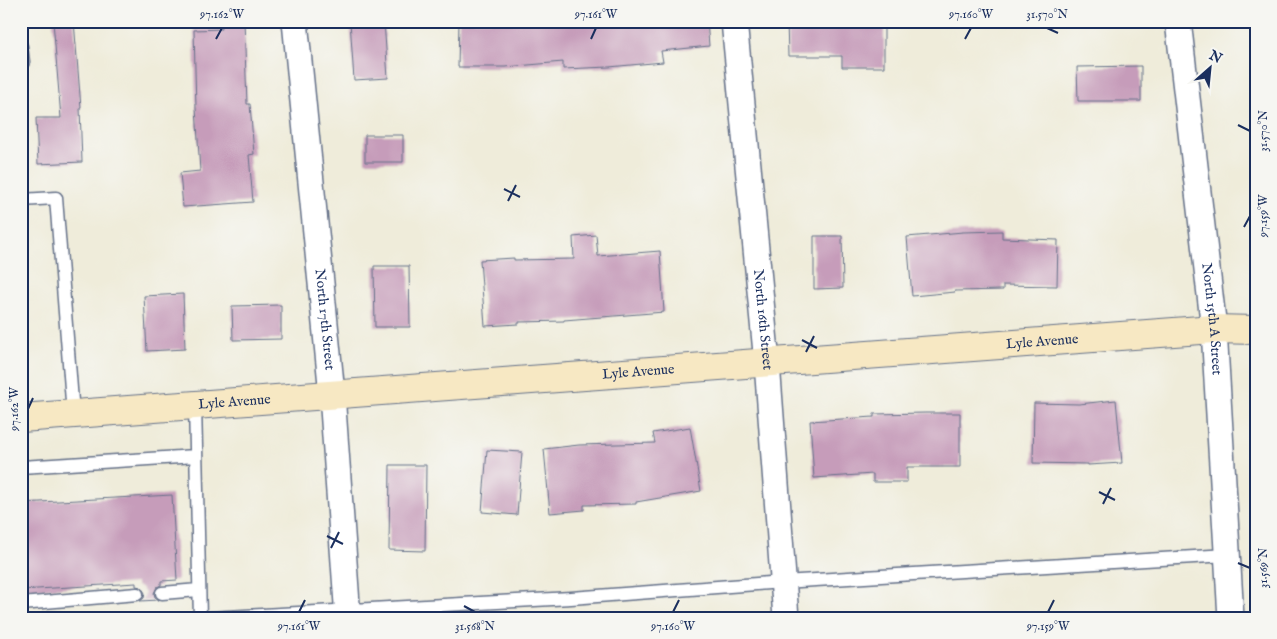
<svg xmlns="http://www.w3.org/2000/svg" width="1277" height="639" font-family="'IM FELL English',serif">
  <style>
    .building { fill: #c69cba }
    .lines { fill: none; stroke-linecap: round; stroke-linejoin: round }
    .lane-casing { stroke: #657189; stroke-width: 15 }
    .street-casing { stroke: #657189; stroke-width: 28 }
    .secondary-casing { stroke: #657189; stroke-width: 30 }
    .lane { stroke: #fff; stroke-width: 12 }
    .street { stroke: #fff; stroke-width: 25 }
    .secondary { stroke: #f7e8c3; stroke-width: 28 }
    .ticks { fill: none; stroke: #1b2f5e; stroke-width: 2 }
    .labels { text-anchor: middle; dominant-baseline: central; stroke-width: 4.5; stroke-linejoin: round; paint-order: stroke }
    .street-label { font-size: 14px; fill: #1b2f5e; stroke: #f6f6f2 }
    .neatline { fill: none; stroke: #1b2f5e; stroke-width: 2 }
    .ticks-label { font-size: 12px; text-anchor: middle; fill: #1b2f5e }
  </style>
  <rect width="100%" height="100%" fill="#f6f6f2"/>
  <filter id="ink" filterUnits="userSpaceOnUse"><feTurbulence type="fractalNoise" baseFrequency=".02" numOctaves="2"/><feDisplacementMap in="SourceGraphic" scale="10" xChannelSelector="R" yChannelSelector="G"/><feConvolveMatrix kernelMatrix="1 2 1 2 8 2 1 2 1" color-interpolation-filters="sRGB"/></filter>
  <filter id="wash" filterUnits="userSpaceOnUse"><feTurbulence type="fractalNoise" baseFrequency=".0096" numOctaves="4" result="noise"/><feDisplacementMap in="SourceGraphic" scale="20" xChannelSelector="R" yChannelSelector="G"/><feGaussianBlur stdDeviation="1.12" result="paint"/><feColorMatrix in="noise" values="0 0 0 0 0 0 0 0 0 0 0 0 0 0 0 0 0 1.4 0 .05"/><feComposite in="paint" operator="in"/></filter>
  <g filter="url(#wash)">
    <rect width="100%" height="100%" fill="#efecda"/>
    <g id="blocks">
      <!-- building -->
      <path class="building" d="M 53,21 L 74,21 L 81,108 L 80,108 L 82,162 L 38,164 L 36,118 L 61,118 Z
        M 221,21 L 244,21 L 247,104 L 250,104 L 254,154 L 249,155 L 253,202 L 183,207 L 180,173 L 200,171 L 196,108 L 194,30 L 222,29 Z
        M 350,21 L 384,21 L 388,78 L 354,80 Z
        M 459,21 L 707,21 L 709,46 L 661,51 L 663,62 L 609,67 L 563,69 L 563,62 L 505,67 L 458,67 Z
        M 787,21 L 884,21 L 884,67 L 842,67 L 842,56 L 788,56 Z
        M 1141,66 L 1141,101 L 1078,101 L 1077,67 Z
        M 365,135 L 403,135 L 403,162 L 365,162 Z
        M 1002,231 L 1002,238 L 1058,240 L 1057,286 L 1003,285 L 1003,290 L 955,291 L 955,292 L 912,296 L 907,237 L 963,232 Z
        M 596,235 L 598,256 L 660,251 L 664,312 L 564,320 L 564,321 L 519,322 L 519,324 L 485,326 L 480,260 L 514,258 L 514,260 L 574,259 L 573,237 Z
        M 814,236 L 842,236 L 843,288 L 814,289 Z
        M 374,266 L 409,266 L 410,327 L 375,327 Z
        M 183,294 L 185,349 L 147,351 L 144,296 Z
        M 281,305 L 281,339 L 233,340 L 232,306 Z
        M 1116,400 L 1122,463 L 1088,465 L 1088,464 L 1033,463 L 1034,403 L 1079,404 Z
        M 925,413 L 960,413 L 960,467 L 907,467 L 907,482 L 873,482 L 873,474 L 814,478 L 810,421 L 874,417 L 874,414 Z
        M 690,427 L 701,491 L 636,502 L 636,504 L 584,505 L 584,510 L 550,513 L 544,449 L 579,445 L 655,443 L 653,433 Z
        M 487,450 L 522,452 L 517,515 L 482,512 Z
        M 390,465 L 426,465 L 425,551 L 389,550 Z
        M 172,495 L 177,580 L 161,581 L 161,585 L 157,587 L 154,593 L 155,597 L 159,600 L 140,601 L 144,598 L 145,593 L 141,587 L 136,586 L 136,583 L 21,590 L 21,503 Z"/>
    </g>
  </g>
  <g filter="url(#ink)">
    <use href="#blocks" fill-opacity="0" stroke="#657189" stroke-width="1"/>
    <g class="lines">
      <!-- lane casing -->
      <g class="lane-casing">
        <path id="lane" d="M 21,46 L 23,62 L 21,66
          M 21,200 L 56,198 L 73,414
          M 195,405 L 200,618
          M 21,467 L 196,456
          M 162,593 L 199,590
          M 21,604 L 137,594
          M 208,618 L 571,598 L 783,582 L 1227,555"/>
      </g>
      <!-- street casing -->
      <g class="street-casing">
        <g id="street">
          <path id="s1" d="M 295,21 L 332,394 L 348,618"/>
          <path id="s2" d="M 734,21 L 767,363 L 786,618"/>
          <path id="s3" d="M 1178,21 L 1214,329 L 1231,618"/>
        </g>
      </g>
      <!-- secondary casing -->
      <g class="secondary-casing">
        <g id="secondary">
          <path id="s4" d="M 21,418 L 1214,329 L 1256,330"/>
        </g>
      </g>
      <!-- lane -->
      <use href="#lane" class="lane"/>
      <!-- street -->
      <use href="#street" class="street"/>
      <!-- secondary -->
      <use href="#secondary" class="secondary"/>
    </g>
  </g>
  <!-- ticks -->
  <path class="ticks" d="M 1047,28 L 1058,33M 216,39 L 222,28M 591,39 L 596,28M 965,39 L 971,28M 1238,125 L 1250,131M 504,189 L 520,197M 508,201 L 516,185M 1244,227 L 1250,216M 802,340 L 817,348M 806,352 L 814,336M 28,409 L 33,398M 1099,492 L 1115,500M 1103,504 L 1111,488M 327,536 L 343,544M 331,548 L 339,532M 1238,563 L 1250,568M 464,606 L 475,612M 299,612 L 305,600M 673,612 L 679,600M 1048,612 L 1054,600"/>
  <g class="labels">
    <!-- street labels -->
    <g class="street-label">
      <text stroke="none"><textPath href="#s1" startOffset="300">North 17th Street</textPath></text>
      <text stroke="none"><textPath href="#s2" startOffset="300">North 16th Street</textPath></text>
      <text stroke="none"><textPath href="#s3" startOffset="300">North 15th A Street</textPath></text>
      <text stroke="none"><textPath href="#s4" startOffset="1024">Lyle Avenue</textPath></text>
      <text stroke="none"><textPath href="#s4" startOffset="619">Lyle Avenue</textPath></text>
      <text stroke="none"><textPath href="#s4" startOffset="214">Lyle Avenue</textPath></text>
    </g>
  </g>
  <!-- margin -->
  <rect width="1277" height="639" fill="none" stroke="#f6f6f2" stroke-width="55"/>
  <!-- north arrow -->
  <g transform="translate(1210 68) rotate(27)" stroke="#f6f6f2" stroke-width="4" paint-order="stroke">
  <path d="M0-4L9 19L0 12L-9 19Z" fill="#1b2f5e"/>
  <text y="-8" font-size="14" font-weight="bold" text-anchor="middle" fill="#1b2f5e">N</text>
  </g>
  <rect x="28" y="28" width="1222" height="584" class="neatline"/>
  <g class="ticks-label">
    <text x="222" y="18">97.162°W</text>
    <text x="596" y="18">97.161°W</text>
    <text x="971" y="18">97.160°W</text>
    <text x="1047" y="18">31.570°N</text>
    <text transform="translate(1263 131) rotate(-90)" y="4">31.570°N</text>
    <text transform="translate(1263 216) rotate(-90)" y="4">97.159°W</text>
    <text transform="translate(14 409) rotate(-90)" y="4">97.162°W</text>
    <text transform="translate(1263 568) rotate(-90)" y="4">31.569°N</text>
    <text x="299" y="630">97.161°W</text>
    <text x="475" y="630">31.568°N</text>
    <text x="673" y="630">97.160°W</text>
    <text x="1048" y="630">97.159°W</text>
  </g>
</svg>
